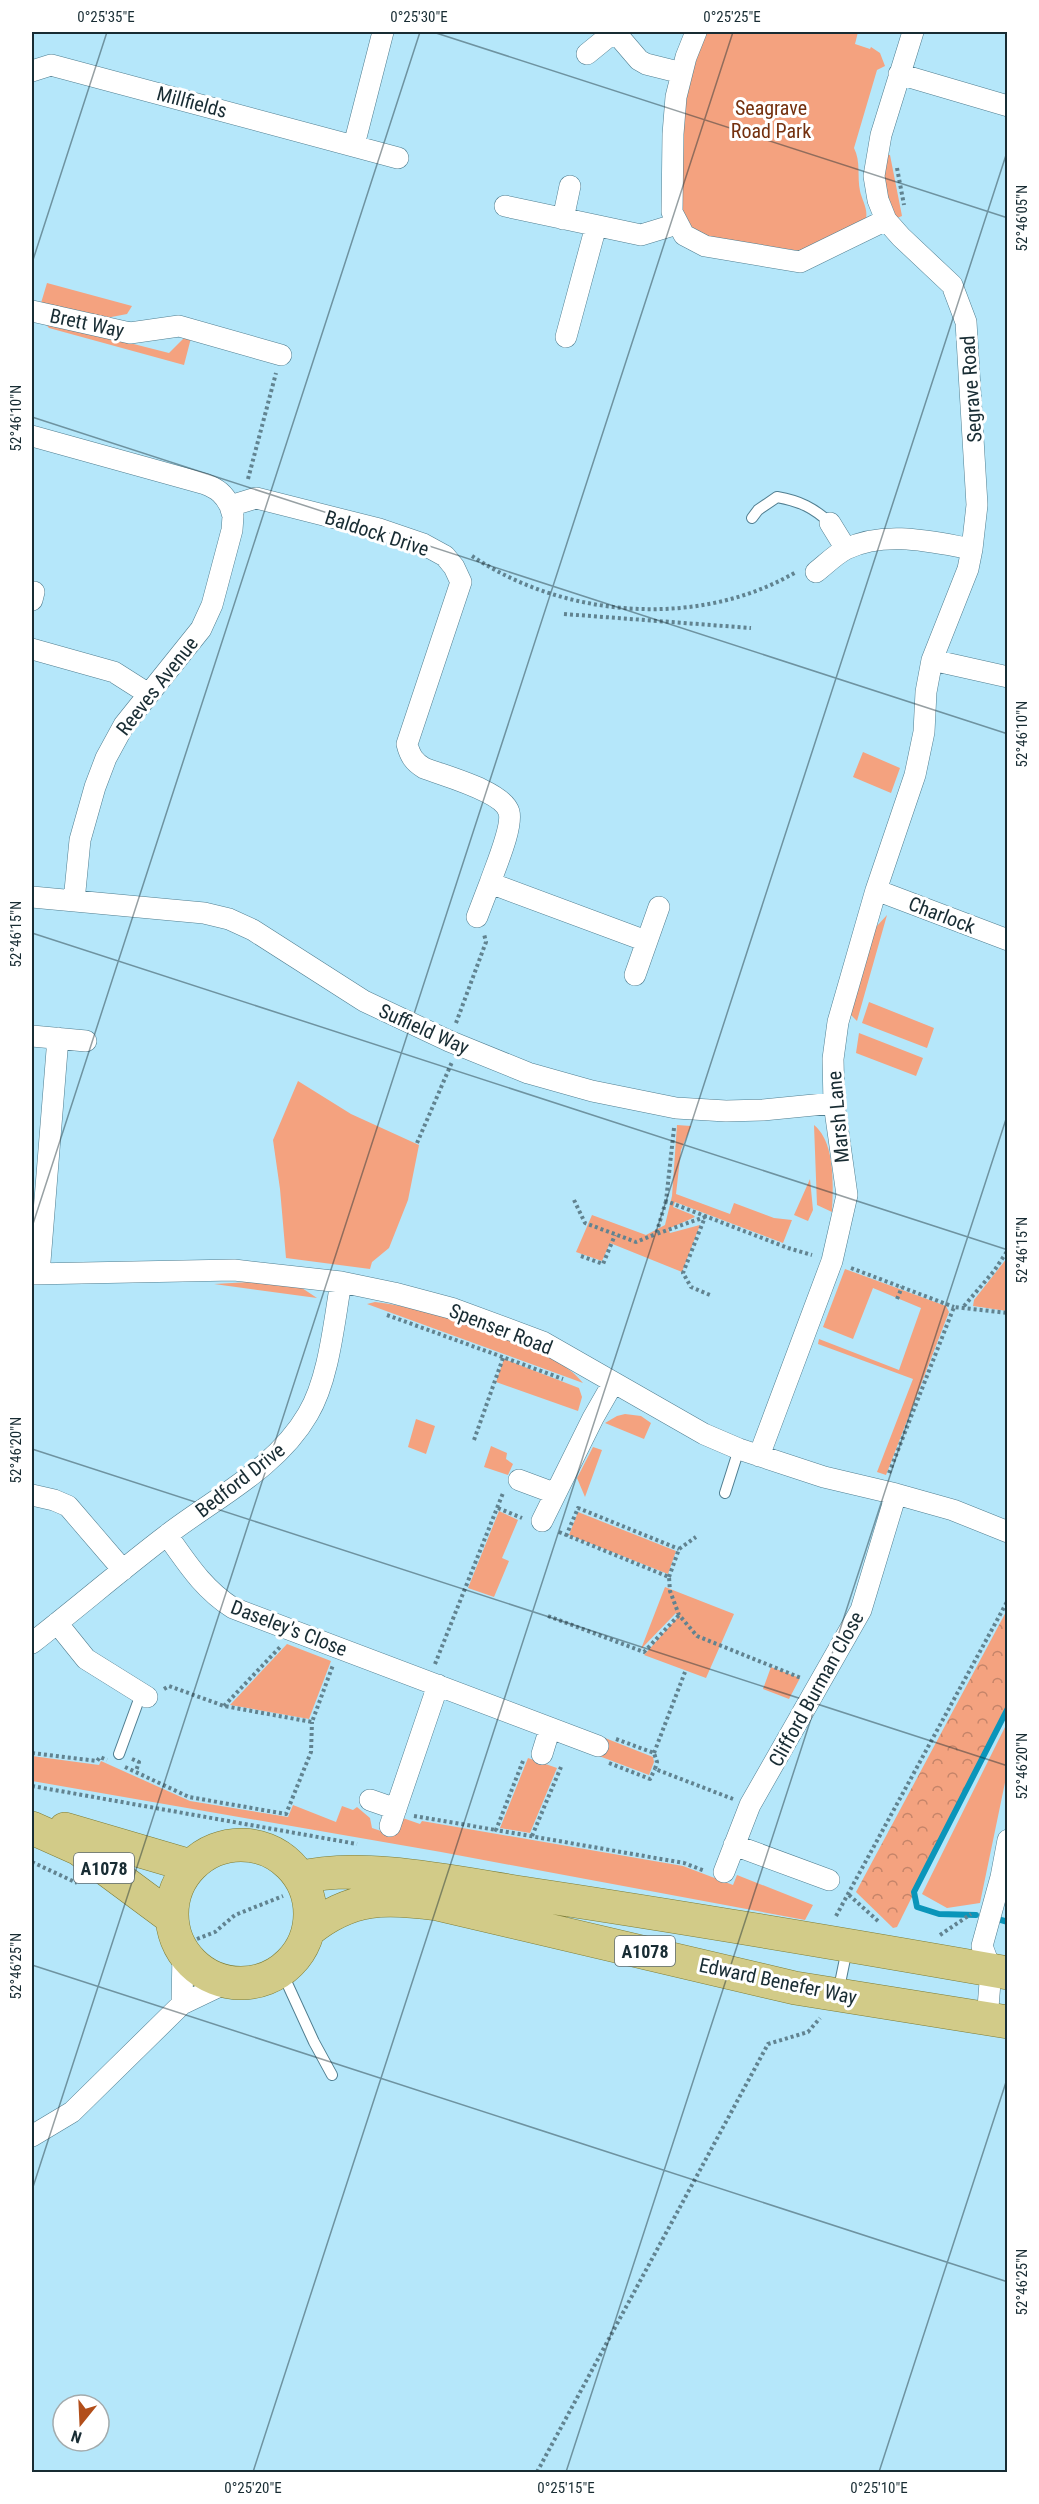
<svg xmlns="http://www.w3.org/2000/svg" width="1039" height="2504" font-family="'Roboto Condensed',sans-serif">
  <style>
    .green { fill: #f4a27f }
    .forest { fill: url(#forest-crowns) }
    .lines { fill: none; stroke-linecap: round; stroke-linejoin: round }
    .stream { stroke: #0a95ba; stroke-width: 6 }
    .service-casing { stroke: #507e90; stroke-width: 12 }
    .minor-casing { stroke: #507e90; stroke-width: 22 }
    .primary-casing { stroke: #7d7d36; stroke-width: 34 }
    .path { stroke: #618390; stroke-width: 4; stroke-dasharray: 3 3; stroke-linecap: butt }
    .service { stroke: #fff; stroke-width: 10 }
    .minor { stroke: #fff; stroke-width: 21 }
    .primary { stroke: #d2cb88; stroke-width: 33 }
    .ticks { fill: none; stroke: #182c33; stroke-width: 1.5; stroke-opacity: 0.45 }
    .labels { text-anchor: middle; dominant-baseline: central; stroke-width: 6; stroke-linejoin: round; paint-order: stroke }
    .shield { fill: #fff; stroke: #5d6b70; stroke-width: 1.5 }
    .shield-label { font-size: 18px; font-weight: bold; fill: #182c33 }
    .street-label { font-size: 20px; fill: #182c33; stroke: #fff }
    .park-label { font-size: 20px; fill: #74310f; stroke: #fff }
    .neatline { fill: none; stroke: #182c33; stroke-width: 2 }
    .ticks-label { font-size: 15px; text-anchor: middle; fill: #182c33 }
  </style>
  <defs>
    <pattern id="forest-crowns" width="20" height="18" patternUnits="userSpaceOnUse" patternTransform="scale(1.5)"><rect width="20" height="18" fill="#f4a27f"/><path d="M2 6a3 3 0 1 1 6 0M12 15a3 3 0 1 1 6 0" fill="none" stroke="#c58469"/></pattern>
  </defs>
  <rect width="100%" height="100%" fill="#b5e7fa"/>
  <!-- green -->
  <path class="green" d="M 705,32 L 858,32 L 855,44 L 870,49 L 871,47 L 880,53 L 885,66 L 877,70 L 854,148 C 861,162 857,176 860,191 C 862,200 868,209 866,218 L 800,251 L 704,237 L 689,228 L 681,212 L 685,96 Z
    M 885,155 L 890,155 L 902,216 L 897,218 C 886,197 883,178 885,155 Z
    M 47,283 L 132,306 L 127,314 L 101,319 L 41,303 Z
    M 43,321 L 169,353 L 185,337 L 191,338 L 184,365 L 49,328 Z
    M 863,752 L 900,768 L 891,793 L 853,777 Z
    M 887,915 L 857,1021 L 850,1014 L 876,927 Z
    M 869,1002 L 934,1028 L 927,1048 L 862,1023 Z
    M 859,1033 L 923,1058 L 916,1076 L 856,1053 Z
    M 298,1081 L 351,1114 L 419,1145 L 408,1200 L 389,1248 L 372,1262 L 370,1269 L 286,1258 L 280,1189 L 273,1140 Z
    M 677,1125 L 691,1126 L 681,1150 L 676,1194 L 730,1214 L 734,1203 L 774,1218 L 792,1220 L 783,1243 L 675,1202 L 673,1207 L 693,1215 L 695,1217 L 668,1229 L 670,1233 L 700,1225 L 682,1272 L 610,1243 L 602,1261 L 576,1252 L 592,1215 L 646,1235 L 665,1225 L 672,1196 Z
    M 814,1125 C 836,1143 833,1186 832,1212 L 817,1205 Z
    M 810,1179 L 813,1210 L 808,1221 L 794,1215 Z
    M 1007,1258 L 1007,1311 L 973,1306 L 974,1300 Z
    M 845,1269 L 946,1306 L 949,1312 L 886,1475 L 877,1472 L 913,1379 L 818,1344 L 819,1339 L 899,1370 L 921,1308 L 873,1288 L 853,1339 L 823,1327 Z
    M 250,1282 L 302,1288 L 317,1298 L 214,1284 Z
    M 375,1302 C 428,1308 549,1341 583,1383 L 367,1304 Z
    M 504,1359 L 579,1388 L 582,1397 L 578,1411 L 496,1382 Z
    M 625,1414 L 641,1416 L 651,1423 L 644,1439 L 605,1423 L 617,1416 Z
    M 416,1419 L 435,1426 L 426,1454 L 408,1447 Z
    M 491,1446 L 507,1453 L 506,1459 L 513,1464 L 508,1475 L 484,1467 Z
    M 593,1447 L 602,1450 L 585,1497 L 577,1478 Z
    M 499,1511 L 518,1520 L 502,1558 L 509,1561 L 494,1597 L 468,1588 Z
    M 578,1512 L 676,1551 L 668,1574 L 569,1535 Z
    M 665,1587 L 734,1614 L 706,1678 L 644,1655 L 678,1617 L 676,1613 L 641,1649 Z
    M 287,1644 L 331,1661 L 309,1719 L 230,1705 Z
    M 771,1667 L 800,1678 L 789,1699 L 763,1689 Z
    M 1007,1723 L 1007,1773 L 980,1903 L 947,1908 L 922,1894 Z
    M 605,1738 L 653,1757 L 654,1762 L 649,1775 L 599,1756 Z
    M 32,1756 L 99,1765 L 101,1761 L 190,1801 L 288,1817 L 293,1805 L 336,1822 L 342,1806 L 353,1810 L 357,1807 L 370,1818 L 372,1828 L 390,1834 L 397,1816 L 420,1824 L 422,1821 L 683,1866 L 733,1885 L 737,1875 L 813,1905 L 805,1920 L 441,1852 L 32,1781 Z
    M 528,1758 L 557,1768 L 530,1833 L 500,1828 Z"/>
  <!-- forest -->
  <path class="forest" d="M 1007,1610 L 1007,1706 L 897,1927 L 893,1928 L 856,1892 Z"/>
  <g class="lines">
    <!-- stream -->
    <path class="stream" d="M 976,1915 L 939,1914 L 917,1907 L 914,1892 L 1008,1708
      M 1001,1920 L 1008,1922"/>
    <!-- service casing -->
    <g class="service-casing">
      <path id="service" d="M 752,518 L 758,510 L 777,497 C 800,501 814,508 830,523
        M 725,1493 L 739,1449
        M 119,1754 L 141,1694
        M 281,1970 L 314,2042 L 332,2075
        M 838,1993 L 847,1949"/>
    </g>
    <!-- minor casing -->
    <g class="minor-casing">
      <path id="minor" d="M 615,32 L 639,60 L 646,64 L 682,73
        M 696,32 L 686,57 L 676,97 L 673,134 L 672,212 L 684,235 L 705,246 L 800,262 L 886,220
        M 587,54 L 614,32
        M 32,71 L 51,65 L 398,158
        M 899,74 L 1008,106
        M 354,145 L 383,32
        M 505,206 L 641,235 L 677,224
        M 563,219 L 570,186
        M 32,311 L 130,333 L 179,326 L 281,355
        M 566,337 L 596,226
        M 32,436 L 205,484 C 218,489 224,494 230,506 L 256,498 L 379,529 L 423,544 L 445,556 L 454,567 L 461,582 L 407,744 C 410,756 414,762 424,768 C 444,776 503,791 509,812 C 513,827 495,868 490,883 L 646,941
        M 830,523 L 846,549
        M 816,572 C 825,565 836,554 846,549 C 886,530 932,542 972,549
        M 32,600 L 34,592
        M 32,649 L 114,672 L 147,693
        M 932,660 L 1008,677
        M 876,890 L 1008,940
        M 32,897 L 204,913 L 229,919 L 253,930 L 364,1001 L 449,1041 L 528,1073 L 592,1091 L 676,1108 L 726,1111 L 763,1110 L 834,1103
        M 74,901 L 80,840 L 95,787 L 106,758 L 124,725 L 201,629 L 212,605 L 232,530 L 233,516 L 230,506
        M 477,917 L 490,883
        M 635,975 L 659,907
        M 32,1036 L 86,1041
        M 32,1274 L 234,1270 L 341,1282 L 394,1293 L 454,1309 L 543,1342 L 704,1434 L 739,1449 L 824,1477 L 896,1494 L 953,1510 L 1008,1532
        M 39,1274 L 58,1038
        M 759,1456 L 832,1261 L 847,1195 L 834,1103 L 833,1059 L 838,1022 L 876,890 L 915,775 L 924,732 L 926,692 L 932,660 L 968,569 L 972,549 L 977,505 L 966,322 L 952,285 L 901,237 L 886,220 L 878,200 L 874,176 L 881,135 L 913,32
        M 519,1480 L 554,1493
        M 32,1495 L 54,1500 L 68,1506 L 123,1570
        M 542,1521 L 593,1418 L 613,1383
        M 167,1535 C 187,1563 203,1589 233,1608 L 598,1746
        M 57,1623 L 86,1659 L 147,1697
        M 32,1643 C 77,1608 121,1570 167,1535 C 215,1498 277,1468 308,1414 C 329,1379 334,1322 341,1282
        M 542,1754 L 550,1728
        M 370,1800 L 396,1809
        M 390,1826 L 438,1685
        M 734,1845 L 829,1880
        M 724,1872 L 750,1805 L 861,1610 L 896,1494
        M 182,2004 L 183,1952
        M 987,2020 L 991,1970 L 982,1946 L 1001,1877 L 1008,1840
        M 32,2136 L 72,2112 L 182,2004 L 228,1982"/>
    </g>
    <!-- primary casing -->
    <g class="primary-casing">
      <path id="primary" d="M 32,1828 L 79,1849 L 172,1918
        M 65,1829 L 191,1866
        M172 1914a69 69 0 1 1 138 0a69 69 0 1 1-138 0Z
        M 300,1878 C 361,1861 466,1885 529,1894 C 689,1918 848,1945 1008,1973
        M 309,1930 C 351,1896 386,1897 437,1904 L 795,1988 L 1008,2022"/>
    </g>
    <!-- path -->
    <path class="path" d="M 897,168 L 904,205
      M 248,479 L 276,373
      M 472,556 C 564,618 699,629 796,572
      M 564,614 L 751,628
      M 456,1023 L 486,942 L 484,934
      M 674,1128 L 666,1201 L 788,1248 L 812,1255
      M 417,1143 L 452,1062
      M 574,1200 L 585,1223 L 636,1242 L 656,1234
      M 666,1201 L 656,1234 L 705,1217 L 683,1273 L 691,1287 L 710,1295
      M 581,1256 L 603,1264 L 615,1235
      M 851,1268 L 954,1307
      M 897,1299 L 902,1287
      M 964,1306 L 994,1271 L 1008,1250
      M 387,1315 L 563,1379
      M 474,1440 L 503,1358
      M 889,1473 L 954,1307 L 1008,1313
      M 498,1508 L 522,1518
      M 559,1532 L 669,1577 L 670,1591 L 679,1615 L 697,1636 L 801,1678
      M 566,1536 L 578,1508 L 679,1549
      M 669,1577 L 679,1549 L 696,1537
      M 548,1616 L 644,1652 L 679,1615
      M 435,1664 L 503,1493
      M 164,1689 L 169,1686 L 224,1706 L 312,1722 L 333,1665
      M 224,1706 L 281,1646
      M 616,1739 L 654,1753 L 657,1762 L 655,1769 L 733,1799
      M 32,1753 L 97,1761 L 100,1757 L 107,1760
      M 654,1753 L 685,1672
      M 132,1759 L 139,1762 L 136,1771
      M 523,1761 L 496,1830 L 684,1863 L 705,1871
      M 609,1763 L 650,1779 L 655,1769
      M 125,1767 L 189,1797 L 286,1814 L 311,1752 L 312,1722
      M 32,1786 L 357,1844
      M 414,1816 L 496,1830
      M 532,1836 L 561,1767
      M 32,1862 L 77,1883
      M 849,1895 L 879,1922
      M 836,1916 L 1008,1600
      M 940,1935 L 971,1914
      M 197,1939 L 215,1932 L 235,1915 L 283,1896
      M 537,2472 L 768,2044 L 808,2032 L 820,2018"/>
    <!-- service -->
    <use href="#service" class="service"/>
    <!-- minor -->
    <use href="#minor" class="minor"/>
    <!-- primary -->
    <use href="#primary" class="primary"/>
  </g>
  <!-- ticks -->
  <path class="ticks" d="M 433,32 L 1008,218M 32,263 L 107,32M 32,417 L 1008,734M 32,933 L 1008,1250M 32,1227 L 420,32M 32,1449 L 1008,1766M 32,1965 L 1008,2282M 32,2190 L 733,32M 253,2472 L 1008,149M 566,2472 L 1008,1113M 879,2472 L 1008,2076"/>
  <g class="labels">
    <!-- shield labels -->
    <g class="shield">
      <rect x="74" y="1853" width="60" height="30" rx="4.5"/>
      <rect x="615" y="1936" width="60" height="30" rx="4.5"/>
    </g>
    <g class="shield-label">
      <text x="104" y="1868">A1078</text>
      <text x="645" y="1951">A1078</text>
    </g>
    <!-- street labels -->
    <g class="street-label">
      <text transform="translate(192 102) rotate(15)">Millfields</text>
      <text transform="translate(87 323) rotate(12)">Brett Way</text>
      <text transform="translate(971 389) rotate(-94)">Segrave Road</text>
      <text transform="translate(377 533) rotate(18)">Baldock Drive</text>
      <text transform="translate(157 686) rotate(-52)">Reeves Avenue</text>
      <text transform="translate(942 915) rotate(21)">Charlock</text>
      <text transform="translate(424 1029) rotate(24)">Suffield Way</text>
      <text transform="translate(838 1117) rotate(-95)">Marsh Lane</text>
      <text transform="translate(501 1329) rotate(21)">Spenser Road</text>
      <text transform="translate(240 1480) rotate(-38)">Bedford Drive</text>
      <text transform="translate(289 1628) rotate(21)">Daseley's Close</text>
      <text transform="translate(816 1689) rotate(-61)">Clifford Burman Close</text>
      <text transform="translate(778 1981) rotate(12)">Edward Benefer Way</text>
    </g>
    <!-- park labels -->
    <g class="park-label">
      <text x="771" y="108">Seagrave<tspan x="771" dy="23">Road Park</tspan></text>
    </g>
  </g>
  <!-- border -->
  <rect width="1039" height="2504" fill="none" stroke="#ffffff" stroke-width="66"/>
  <!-- north arrow -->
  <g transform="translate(81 2423) rotate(198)"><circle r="28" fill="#ffffff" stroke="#a3abad" stroke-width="1.5"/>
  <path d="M0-4.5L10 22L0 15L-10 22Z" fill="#b24e1a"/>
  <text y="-9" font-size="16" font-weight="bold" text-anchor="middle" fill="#182c33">N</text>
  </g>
  <rect x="33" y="33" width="973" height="2438" class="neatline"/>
  <g class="ticks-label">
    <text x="106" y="22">0°25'35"E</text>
    <text x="419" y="22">0°25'30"E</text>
    <text x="732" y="22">0°25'25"E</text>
    <text transform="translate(1022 218) rotate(-90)" y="5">52°46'05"N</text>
    <text transform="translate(16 418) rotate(-90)" y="5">52°46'10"N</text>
    <text transform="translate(1022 734) rotate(-90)" y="5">52°46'10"N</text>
    <text transform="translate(16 934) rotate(-90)" y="5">52°46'15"N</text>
    <text transform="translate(1022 1250) rotate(-90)" y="5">52°46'15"N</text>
    <text transform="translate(16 1450) rotate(-90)" y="5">52°46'20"N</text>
    <text transform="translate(1022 1766) rotate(-90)" y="5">52°46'20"N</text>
    <text transform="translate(16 1966) rotate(-90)" y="5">52°46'25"N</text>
    <text transform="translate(1022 2282) rotate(-90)" y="5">52°46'25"N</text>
    <text x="253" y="2493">0°25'20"E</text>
    <text x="566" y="2493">0°25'15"E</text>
    <text x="879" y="2493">0°25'10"E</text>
  </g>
</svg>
